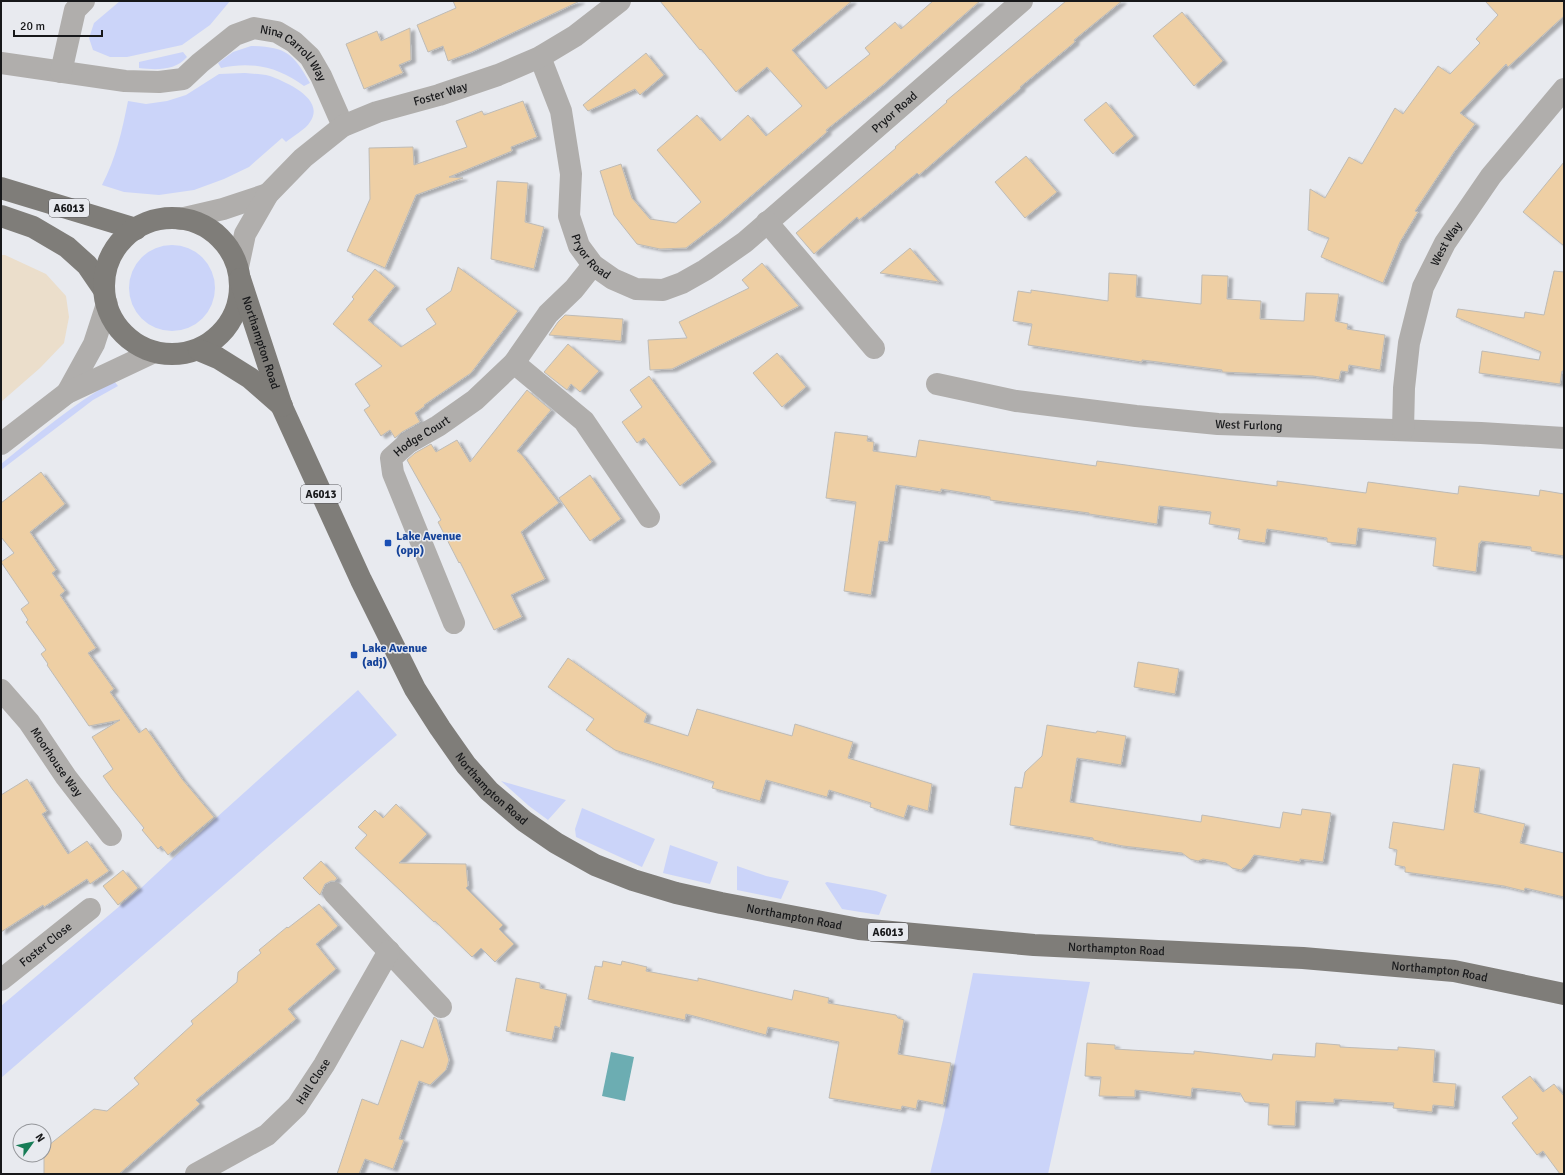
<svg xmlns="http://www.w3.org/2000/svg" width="1565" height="1175" font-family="Signika,sans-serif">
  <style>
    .commercial { fill: #ebdecb }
    .green { fill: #cbd4f9 }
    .water { fill: #6cadb2 }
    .building { fill: #eecfa4; stroke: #bebbb6; filter: url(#shadow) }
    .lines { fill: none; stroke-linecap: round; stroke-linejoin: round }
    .minor { stroke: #b0aeac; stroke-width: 22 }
    .major { stroke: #7f7d79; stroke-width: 22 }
    .transit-dot { fill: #1a4fb4; stroke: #e8eaef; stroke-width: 1.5 }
    .labels { text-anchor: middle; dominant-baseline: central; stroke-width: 3; stroke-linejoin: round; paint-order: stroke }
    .shield { fill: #e8eaef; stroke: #56575a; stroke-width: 1 }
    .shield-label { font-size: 11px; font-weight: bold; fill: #17181a }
    .street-label { font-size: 12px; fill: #17181a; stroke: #e8eaef }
    .transit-label { font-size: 12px; font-weight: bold; fill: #164399; stroke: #e8eaef; text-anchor: start }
  </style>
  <defs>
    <filter id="shadow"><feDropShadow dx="4.5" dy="2.5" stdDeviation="1" flood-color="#0004"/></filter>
  </defs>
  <rect width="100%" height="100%" fill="#e8eaef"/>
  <!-- commercial -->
  <path class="commercial" d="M 1,255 L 5,255 L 46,274 L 66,296 L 69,317 L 64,343 L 40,368 L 1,402 Z"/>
  <!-- green -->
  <path class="green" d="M 120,1 L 230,1 L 210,25 L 182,45 L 127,57 L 110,57 L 93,50 L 89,38 L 94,23 Z
    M 251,46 C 286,47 293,53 310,83 L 304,86 C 278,67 252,61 221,68 L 218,63 L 233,52 Z
    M 183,52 L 187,57 C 175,71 156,70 139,68 L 139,62 Z
    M 245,73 C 253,74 262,74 270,76 C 286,82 326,99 310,122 C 306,129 292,137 286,142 L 282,138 L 249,167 L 224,179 L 194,190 L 159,195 L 124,192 L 102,185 C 116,158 122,131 128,101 L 146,104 L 167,101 L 186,95 L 219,74 Z
    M129 288a43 43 0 1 1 86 0a43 43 0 1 1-86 0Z
    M 114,381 L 118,386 L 93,400 L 1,470 L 1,464 C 37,435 73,404 114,381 Z
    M 358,690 L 397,735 L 1,1078 L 1,1006 L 140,889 L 216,818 Z
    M 501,781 L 559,798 L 566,800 L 548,820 L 529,806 Z
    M 582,808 L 655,839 L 642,867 L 576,837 L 575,829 Z
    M 670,845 L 718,862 L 710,884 L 663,873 Z
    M 737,866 L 766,876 L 789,881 L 781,899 L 737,890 Z
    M 827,882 L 876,891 L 887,895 L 879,915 L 842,909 L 825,883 Z
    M 973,973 L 1090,982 L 1048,1174 L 930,1174 L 943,1120 Z"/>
  <!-- water -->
  <path class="water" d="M 611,1052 L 634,1057 L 625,1101 L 602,1096 Z"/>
  <!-- building -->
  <path class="building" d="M 453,1 L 580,1 L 472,52 L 448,61 L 443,46 L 428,52 L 417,25 L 456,8 Z
    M 660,1 L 852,1 L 792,50 L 826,89 L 870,54 L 865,48 L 895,22 L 901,29 L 933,1 L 980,1 L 883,85 L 826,130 L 827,132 L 719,223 L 686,248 L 660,249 L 637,244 L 614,215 L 600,171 L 621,164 L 632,198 L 650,219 L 676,223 L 701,202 L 657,150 L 697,115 L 720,141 L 748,115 L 766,136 L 802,106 L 767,67 L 736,92 L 701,49 L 700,50 Z
    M 1066,1 L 1122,1 L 1074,40 L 1075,42 L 1020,87 L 1021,88 L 919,175 L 917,173 L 859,220 L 857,217 L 814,254 L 796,233 L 896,148 L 895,147 L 947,102 L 946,101 Z
    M 1485,1 L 1564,1 L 1564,16 L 1508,67 L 1506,64 L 1460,113 L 1475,124 L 1454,152 L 1415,211 L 1418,212 L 1400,242 L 1383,283 L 1321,257 L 1329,238 L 1308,230 L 1310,189 L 1325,198 L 1349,157 L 1362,164 L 1395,108 L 1403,114 L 1438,66 L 1450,74 L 1480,43 L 1476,39 L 1498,15 Z
    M 1182,12 L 1223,61 L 1194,86 L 1153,36 Z
    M 410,28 L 411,60 L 399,65 L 403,73 L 364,89 L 346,44 L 377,31 L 381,41 Z
    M 646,53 L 664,75 L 640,95 L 635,89 L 588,111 L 583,105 Z
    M 523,101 L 537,137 L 511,147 L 512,151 L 449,177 L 463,178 L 416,195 L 385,268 L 347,251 L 370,199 L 369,148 L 413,147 L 414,165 L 467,147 L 456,121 L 482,111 L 484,115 Z
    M 1106,102 L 1134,136 L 1113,154 L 1084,120 Z
    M 1026,156 L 1057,192 L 1025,218 L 995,182 Z
    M 1564,162 L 1564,246 L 1523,212 Z
    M 497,181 L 528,183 L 525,222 L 544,227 L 534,269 L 491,259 Z
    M 910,248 L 939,282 L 880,273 Z
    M 762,263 L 799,306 L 672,369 L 650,370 L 648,340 L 687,338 L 679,322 L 749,288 L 742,280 Z
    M 458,267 L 518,311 L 471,373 L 424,405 L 425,406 L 415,413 L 420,422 L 402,432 L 395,438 L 390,430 L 381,436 L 364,410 L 370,406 L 355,384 L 382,366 L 333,324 L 354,299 L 352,297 L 375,269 L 395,286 L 368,320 L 401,347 L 436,324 L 426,309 L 451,291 Z
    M 1554,271 L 1564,272 L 1564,371 L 1562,371 L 1560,384 L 1479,373 L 1482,351 L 1539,360 L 1541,352 L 1456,317 L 1458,309 L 1524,318 L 1525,312 L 1544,315 Z
    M 1109,273 L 1137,275 L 1136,297 L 1201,304 L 1202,275 L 1228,276 L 1227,299 L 1261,301 L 1260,319 L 1304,321 L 1306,293 L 1339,294 L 1335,321 L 1348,324 L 1347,329 L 1385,335 L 1380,370 L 1349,365 L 1348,372 L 1341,371 L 1339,380 L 1313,376 L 1222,372 L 1222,370 L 1142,360 L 1142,362 L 1028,345 L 1032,324 L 1013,321 L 1018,291 L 1031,293 L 1031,290 L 1108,301 Z
    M 565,315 L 623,319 L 621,341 L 549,335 L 558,322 Z
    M 568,344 L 599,371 L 580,392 L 571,384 L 567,390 L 544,372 Z
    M 777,353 L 806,387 L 782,407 L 753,373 Z
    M 649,376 L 712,462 L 680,486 L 644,438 L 637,443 L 622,422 L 642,407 L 630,390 Z
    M 527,390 L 551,410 L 517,451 L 522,455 L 559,503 L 521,532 L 545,579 L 511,595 L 522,617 L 494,630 L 460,562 L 459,563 L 438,522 L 441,520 L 407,460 L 415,453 L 431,444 L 436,452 L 457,440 L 470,462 Z
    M 835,432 L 868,436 L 867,441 L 874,442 L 873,451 L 916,457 L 919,440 L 1096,466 L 1097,461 L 1277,486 L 1277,481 L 1366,493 L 1368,482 L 1458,494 L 1459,486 L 1539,496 L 1540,490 L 1564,494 L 1564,556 L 1531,551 L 1531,547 L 1481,541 L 1481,543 L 1479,543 L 1476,572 L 1433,566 L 1436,538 L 1358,528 L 1356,545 L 1327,542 L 1327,538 L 1267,529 L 1265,543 L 1238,539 L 1240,529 L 1209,524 L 1211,512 L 1159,506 L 1157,524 L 1089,514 L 1089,513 L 990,500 L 990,497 L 941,489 L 941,492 L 896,485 L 888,542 L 879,541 L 871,595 L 844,591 L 856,502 L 826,498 Z
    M 41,472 L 65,504 L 30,532 L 56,570 L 52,573 L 65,591 L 60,595 L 96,648 L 88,653 L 114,689 L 110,692 L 139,733 L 146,728 L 182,779 L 214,817 L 168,855 L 161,846 L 158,849 L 142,830 L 144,828 L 113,790 L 103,776 L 113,769 L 92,737 L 120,720 L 89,726 L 47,665 L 48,664 L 41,654 L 46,650 L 26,622 L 28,620 L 21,609 L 29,603 L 1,562 L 14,553 L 1,537 L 1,503 Z
    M 590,475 L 621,519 L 590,541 L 559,498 Z
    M 568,658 L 647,714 L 644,722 L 688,736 L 697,709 L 792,736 L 795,724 L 853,742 L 848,758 L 932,784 L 928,811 L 908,805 L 904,818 L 870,807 L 871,803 L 829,790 L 827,797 L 766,780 L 760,801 L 712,788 L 714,782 L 615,750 L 586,730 L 594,719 L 548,687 Z
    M 1138,662 L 1179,669 L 1175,694 L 1134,687 Z
    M 1047,725 L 1096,733 L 1097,731 L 1126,736 L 1121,765 L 1077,758 L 1070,802 L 1201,822 L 1202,815 L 1280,828 L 1283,812 L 1301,815 L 1302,809 L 1331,813 L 1323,862 L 1300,859 L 1300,862 L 1254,855 L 1248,864 L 1241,870 L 1232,868 L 1226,863 L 1203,859 L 1198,861 L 1190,859 L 1182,853 L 1123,846 L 1093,840 L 1093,838 L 1010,825 L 1015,787 L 1022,788 L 1025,772 L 1042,756 Z
    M 1453,764 L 1480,768 L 1474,812 L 1525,824 L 1520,843 L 1564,853 L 1564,897 L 1525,888 L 1524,891 L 1504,886 L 1405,872 L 1405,867 L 1395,865 L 1397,850 L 1389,848 L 1393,822 L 1444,830 Z
    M 27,779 L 47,811 L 42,814 L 68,854 L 87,841 L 109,871 L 90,884 L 87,879 L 44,907 L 43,905 L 1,932 L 1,795 Z
    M 396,804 L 427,834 L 399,863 L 466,864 L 468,886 L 466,888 L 503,925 L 499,929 L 514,944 L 495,962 L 481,948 L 472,957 L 435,921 L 434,922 L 355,848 L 367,835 L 358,827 L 375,810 L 383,818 Z
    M 321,861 L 337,878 L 335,881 L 331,881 L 325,884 L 320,895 L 303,878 Z
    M 123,870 L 138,888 L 118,905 L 103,886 Z
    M 319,904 L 338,926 L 316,944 L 336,969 L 288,1009 L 296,1019 L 196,1100 L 200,1104 L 119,1174 L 44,1174 L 44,1149 L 94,1109 L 107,1111 L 139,1084 L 134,1078 L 193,1024 L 191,1021 L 237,982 L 238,972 L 261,953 L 259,950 L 287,927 L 288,928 Z
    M 603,961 L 621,965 L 622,961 L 647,967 L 646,971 L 698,981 L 698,978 L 792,1000 L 794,990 L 829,998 L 828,1003 L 896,1015 L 898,1018 L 904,1020 L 898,1054 L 951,1063 L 943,1105 L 918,1100 L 916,1109 L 902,1106 L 901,1110 L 829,1098 L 839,1042 L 768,1027 L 766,1035 L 686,1014 L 685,1020 L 588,999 L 595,966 L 602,967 Z
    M 516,978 L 540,983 L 540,988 L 567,994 L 560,1028 L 555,1026 L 552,1040 L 506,1031 Z
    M 434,1017 L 437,1019 L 449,1060 L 446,1070 L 430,1085 L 419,1081 L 399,1139 L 404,1140 L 393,1169 L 365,1159 L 359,1174 L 337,1174 L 362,1099 L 378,1105 L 401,1040 L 423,1048 Z
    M 1087,1043 L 1115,1045 L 1115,1049 L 1194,1054 L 1194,1051 L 1272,1060 L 1273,1054 L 1315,1057 L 1316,1043 L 1340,1045 L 1340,1047 L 1398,1050 L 1398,1047 L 1435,1050 L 1433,1082 L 1456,1084 L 1454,1107 L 1433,1105 L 1432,1112 L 1393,1108 L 1394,1103 L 1334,1099 L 1334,1103 L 1296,1101 L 1295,1126 L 1268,1125 L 1269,1104 L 1245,1102 L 1240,1093 L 1192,1088 L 1191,1097 L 1135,1090 L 1135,1097 L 1099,1096 L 1101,1077 L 1085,1076 Z
    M 1530,1076 L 1543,1092 L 1554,1084 L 1564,1096 L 1564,1174 L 1560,1174 L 1543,1151 L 1537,1155 L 1512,1123 L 1518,1118 L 1502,1097 Z"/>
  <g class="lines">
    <!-- minor -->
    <g class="minor">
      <path id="s1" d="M 540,57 L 561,111 L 571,174 L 569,216 L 579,246 L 593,265 L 613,279 L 636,289 L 663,290 L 682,283 L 705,270 L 745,242 L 1022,1"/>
      <path id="s2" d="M 1,63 L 125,81 L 159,82 L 183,79 L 200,63 L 235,35 L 254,28 L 277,32 L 294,42 L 310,57 L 321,76 L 343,126"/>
      <path d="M 61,72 L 75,10 L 84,1"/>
      <path d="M 180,219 L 223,209 L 268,194"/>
      <path d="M 767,222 L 874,348"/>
      <path id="s3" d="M 238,267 L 245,234 L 268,194 L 303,158 L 343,126 L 377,112 L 439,95 L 498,75 L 540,57 L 575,36 L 620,1"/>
      <path d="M 514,363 L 584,421 L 649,517"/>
      <path id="s4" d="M 937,384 L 1016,401 L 1136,416 L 1218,424 L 1481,433 L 1564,438"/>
      <path d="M 67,393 L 94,344 L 107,304"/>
      <path id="s5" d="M 1403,430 L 1404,388 L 1409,343 L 1423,287 L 1445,243 L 1491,176 L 1564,89"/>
      <path d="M 1,444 L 67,393 L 154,352"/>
      <path id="s6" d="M 454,623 L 393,473 L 391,458 L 408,443 L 438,426 L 475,400 L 514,363 L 548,314 L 574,289 L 593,265"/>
      <path id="s7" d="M 1,690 L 29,722 L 66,777 L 111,835"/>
      <path d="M 334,893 L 441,1007"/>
      <path id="s8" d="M 1,980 L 90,909"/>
      <path id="s9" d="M 196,1174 L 267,1135 L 297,1106 L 324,1065 L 389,951"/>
    </g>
    <!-- major -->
    <g class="major">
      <path d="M 1,188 L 136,229"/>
      <path d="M 1,216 L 33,227 L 67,247 L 87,265 L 102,287"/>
      <circle cx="172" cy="286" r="68"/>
      <path id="s10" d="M 240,279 L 282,407 L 361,580 L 415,689 L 440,728 L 466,765 L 489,791 L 524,821 L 556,843 L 595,865 L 633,880 L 676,893 L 721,903 L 859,929 L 1034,945 L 1303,958 L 1454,971 L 1564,994"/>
      <path d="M 199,350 L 218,358 L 250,378 L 282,406"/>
    </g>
  </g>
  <!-- markers -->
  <g class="transit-dot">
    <rect x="384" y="539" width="8" height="8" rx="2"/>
    <rect x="350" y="651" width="8" height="8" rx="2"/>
  </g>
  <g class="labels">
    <!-- shield labels -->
    <g class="shield">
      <rect x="49" y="199" width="40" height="18" rx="3"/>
      <rect x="301" y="485" width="40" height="18" rx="3"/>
      <rect x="868" y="923" width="40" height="18" rx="3"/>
    </g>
    <g class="shield-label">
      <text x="69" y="208">A6013</text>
      <text x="321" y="494">A6013</text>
      <text x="888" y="932">A6013</text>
    </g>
    <!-- street labels -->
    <g class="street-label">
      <text stroke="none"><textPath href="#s2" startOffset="321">Nina Carroll Way</textPath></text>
      <text stroke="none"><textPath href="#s3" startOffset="284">Foster Way</textPath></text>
      <text stroke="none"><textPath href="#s1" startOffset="589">Pryor Road</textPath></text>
      <text stroke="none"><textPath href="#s5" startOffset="194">West Way</textPath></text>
      <text stroke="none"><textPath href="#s1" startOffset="211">Pryor Road</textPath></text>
      <text stroke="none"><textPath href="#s10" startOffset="67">Northampton Road</textPath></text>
      <text stroke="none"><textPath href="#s4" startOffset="315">West Furlong</textPath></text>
      <text stroke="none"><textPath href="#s6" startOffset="215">Hodge Court</textPath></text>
      <text stroke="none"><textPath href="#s7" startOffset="91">Moorhouse Way</textPath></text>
      <text stroke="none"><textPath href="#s10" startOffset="573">Northampton Road</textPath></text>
      <text stroke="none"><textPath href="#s10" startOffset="909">Northampton Road</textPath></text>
      <text stroke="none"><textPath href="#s8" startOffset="57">Foster Close</textPath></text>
      <text stroke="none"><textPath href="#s10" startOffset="1233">Northampton Road</textPath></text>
      <text stroke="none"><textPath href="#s10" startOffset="1557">Northampton Road</textPath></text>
      <text stroke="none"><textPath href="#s9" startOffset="152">Hall Close</textPath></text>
    </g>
    <!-- transit labels -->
    <g class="transit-label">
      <text x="396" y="536">Lake Avenue<tspan x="396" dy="14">(opp)</tspan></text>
      <text x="362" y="648">Lake Avenue<tspan x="362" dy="14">(adj)</tspan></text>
    </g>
  </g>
  <!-- border -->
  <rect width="1565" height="1175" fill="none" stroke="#17181a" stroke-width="4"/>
  <!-- north arrow -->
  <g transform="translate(32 1143) rotate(57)"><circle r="19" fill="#e8eaef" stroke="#94969a"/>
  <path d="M0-3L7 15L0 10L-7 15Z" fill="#167c56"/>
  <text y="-6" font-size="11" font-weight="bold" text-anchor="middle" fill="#17181a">N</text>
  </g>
  <!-- scale -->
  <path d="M14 30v6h88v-6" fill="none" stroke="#17181a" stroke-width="2"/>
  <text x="20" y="30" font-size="12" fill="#17181a" stroke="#e8eaef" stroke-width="3" paint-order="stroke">20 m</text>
</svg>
